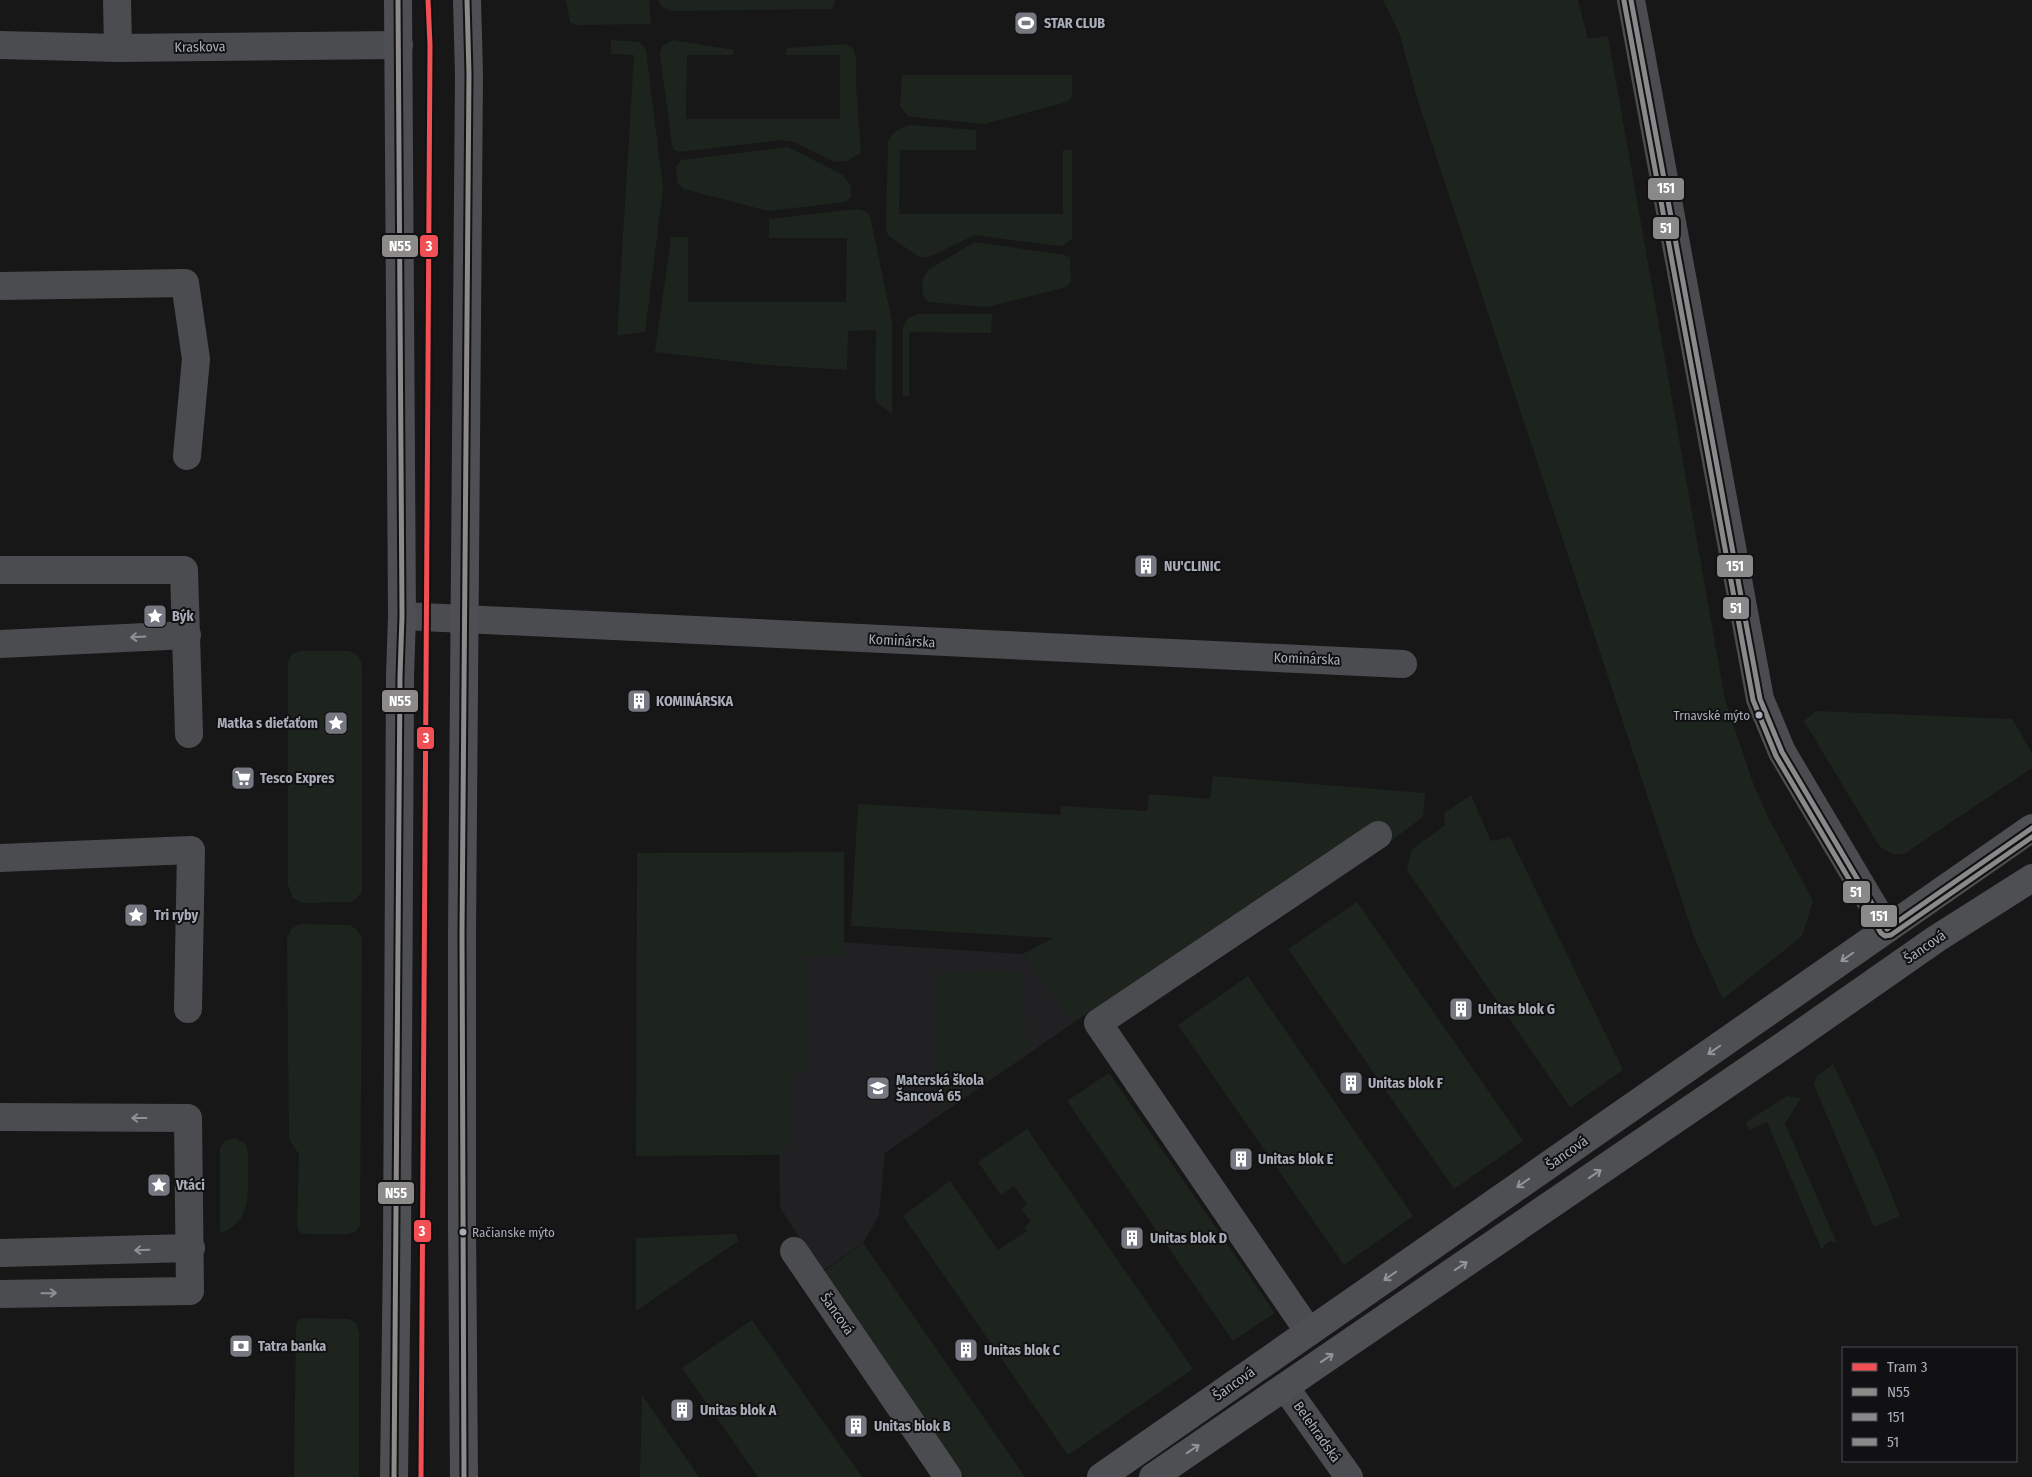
<svg xmlns="http://www.w3.org/2000/svg" width="2032" height="1477" font-family="'Fira Sans Condensed',sans-serif">
  <style>
    .built { fill: #212123 }
    .green { fill: #1d241e }
    .lines { fill: none; stroke-linecap: round; stroke-linejoin: round }
    .minor { stroke: #4b4c50; stroke-width: 28 }
    .major { stroke: #4d4f52; stroke-width: 28 }
    .bus-1-casing { stroke: #111113; stroke-width: 9 }
    .bus-2-casing { stroke: #111113; stroke-width: 9 }
    .bus-3-casing { stroke: #111113; stroke-width: 9 }
    .bus-1 { stroke: #8d8b89; stroke-width: 5 }
    .bus-2 { stroke: #898989; stroke-width: 5 }
    .bus-3 { stroke: #898989; stroke-width: 5 }
    .tram-1-casing { stroke: #111113; stroke-width: 9 }
    .tram-1 { stroke: #f14f54; stroke-width: 5 }
    .oneway { stroke: #8c9099 }
    .oneway2 { stroke: #91969e }
    .bus-dot { fill: #a8adb8; stroke: #111113; stroke-width: 2 }
    .labels { text-anchor: middle; dominant-baseline: central; stroke-width: 4; stroke-linejoin: round; paint-order: stroke }
    .bus-label { font-size: 13px; fill: #a8adb8; stroke: #111113; text-anchor: end }
    .poi-label { font-size: 14px; font-weight: bold; fill: #a8adb8; stroke: #111113; text-anchor: start }
    .street-label { font-size: 14px; fill: #a8adb8; stroke: #111113 }
    .line-badge { stroke: #111113; stroke-width: 2 }
    .badge-label { font-size: 14px; text-anchor: middle; font-weight: bold; fill: #fff }
  </style>
  <rect width="100%" height="100%" fill="#171717"/>
  <!-- built -->
  <path class="built" d="M 776,938 L 1023,954 L 1073,1023 L 885,1153 L 879,1215 L 863,1243 L 821,1272 L 780,1207 Z"/>
  <!-- green -->
  <path class="green" d="M 566,0 L 649,0 L 651,24 L 576,25 L 570,22 Z
    M 658,0 L 835,0 L 834,5 L 831,9 L 671,11 L 662,7 Z
    M 1383,0 L 1578,0 L 1588,39 L 1608,36 L 1725,700 L 1754,786 L 1768,817 L 1813,901 L 1802,936 L 1723,999 L 1694,937 L 1417,98 L 1400,35 Z
    M 611,40 L 639,42 L 646,50 L 663,188 L 645,332 L 617,336 L 634,55 L 611,54 Z
    M 673,40 L 734,50 L 733,55 L 687,55 L 686,119 L 840,119 L 840,55 L 786,55 L 787,48 L 845,44 L 853,48 L 856,58 L 856,85 L 861,153 L 847,161 L 835,162 L 794,142 L 781,140 L 679,152 L 674,150 L 672,145 L 660,54 L 662,46 Z
    M 902,75 L 1072,75 L 1072,97 L 1067,102 L 984,124 L 914,117 L 908,116 L 900,106 Z
    M 911,125 L 976,130 L 976,150 L 900,150 L 899,214 L 1063,214 L 1063,150 L 1072,150 L 1072,239 L 1063,245 L 1058,246 L 975,235 L 929,257 L 919,257 L 889,236 L 886,229 L 888,141 C 892,133 902,126 911,125 Z
    M 788,147 L 843,175 L 851,186 L 851,197 L 845,202 L 768,211 L 684,189 L 677,183 L 676,167 L 681,160 Z
    M 857,209 L 867,212 L 870,216 L 892,321 L 892,414 L 878,404 L 875,397 L 876,330 L 848,331 L 847,370 L 767,365 L 655,352 L 671,237 L 688,237 L 688,302 L 846,302 L 847,238 L 769,238 L 769,219 Z
    M 975,242 L 1065,255 L 1070,258 L 1071,282 L 1066,287 L 987,307 L 928,302 L 923,295 L 922,280 L 929,269 Z
    M 917,314 L 992,314 L 991,333 L 909,332 L 909,396 L 903,396 L 903,327 L 908,318 Z
    M 301,651 L 349,651 L 358,655 L 362,665 L 362,891 L 357,898 L 351,902 L 303,903 L 293,898 L 288,885 L 288,663 L 292,654 Z
    M 1816,711 L 2012,719 L 2032,753 L 2032,768 L 1904,854 L 1892,854 L 1880,847 L 1804,721 Z
    M 1213,776 L 1425,793 L 1423,817 L 1388,843 L 1379,831 L 1330,850 L 1073,1023 L 1023,954 L 1053,938 L 851,926 L 858,804 L 1060,815 L 1061,806 L 1147,811 L 1149,794 L 1210,799 Z
    M 1471,795 L 1491,841 L 1510,837 L 1623,1070 L 1570,1107 L 1407,870 L 1411,850 L 1445,825 L 1444,813 Z
    M 844,852 L 844,956 L 803,957 L 803,1074 L 792,1074 L 792,1143 L 778,1155 L 636,1156 L 637,853 Z
    M 1357,902 L 1523,1141 L 1454,1189 L 1288,949 Z
    M 299,924 L 350,925 L 357,930 L 362,938 L 360,1225 L 355,1232 L 347,1234 L 305,1234 L 299,1232 L 297,1226 L 299,1154 L 289,1139 L 287,938 L 291,929 Z
    M 1020,970 L 1028,1052 L 939,1112 L 936,973 Z
    M 1248,976 L 1413,1216 L 1344,1265 L 1178,1025 Z
    M 1833,1064 L 1877,1158 L 1900,1216 L 1874,1227 L 1814,1085 L 1817,1076 Z
    M 1109,1073 L 1275,1313 L 1233,1341 L 1067,1101 Z
    M 1787,1096 L 1801,1098 L 1785,1124 L 1837,1243 L 1831,1241 L 1825,1244 L 1822,1250 L 1767,1122 L 1750,1130 L 1746,1122 Z
    M 1027,1129 L 1193,1369 L 1068,1455 L 903,1216 L 950,1181 L 998,1250 L 1027,1231 L 1025,1227 L 1031,1221 L 1021,1209 L 1027,1204 L 1014,1186 L 1001,1195 L 978,1162 Z
    M 235,1138 L 246,1144 L 248,1152 C 247,1181 256,1223 220,1233 L 220,1148 L 225,1141 Z
    M 736,1234 L 738,1241 L 636,1311 L 636,1238 Z
    M 863,1243 L 1025,1477 L 965,1477 L 822,1273 Z
    M 302,1318 L 349,1319 L 356,1323 L 359,1332 L 359,1477 L 294,1477 L 296,1327 L 297,1321 Z
    M 752,1320 L 862,1477 L 758,1477 L 682,1368 Z
    M 642,1395 L 699,1477 L 640,1477 Z"/>
  <g class="lines">
    <!-- minor -->
    <path class="minor" d="M 117,0 L 118,48
      M 1631,0 L 1760,699 L 1782,752 L 1887,929
      M 0,45 L 118,48 L 399,45
      M 0,286 L 185,283 L 196,359 L 187,456
      M 0,570 L 184,570 L 189,734
      M 402,616 L 1403,664
      M 0,644 L 187,635
      M 0,858 L 191,850 L 188,1009
      M 0,1117 L 188,1118 L 190,1291 L 0,1294
      M 794,1251 L 948,1477
      M 0,1253 L 191,1248
      M 1309,1332 L 1098,1023 L 1378,835
      M 1285,1387 L 1349,1477"/>
    <!-- major -->
    <path class="major" d="M 394,1477 L 397,1250 L 400,676 L 402,616 L 398,0
      M 464,1477 L 462,1226 L 462,933 L 469,74 L 467,0
      M 1101,1477 L 2032,828
      M 1153,1477 L 1790,1041 L 1936,939 L 2032,878"/>
    <!-- bus-1 casing -->
    <g class="bus-1-casing">
      <path id="bus-1" d="M 394,1477 L 400,676 L 402,616 L 398,0
        M 464,1477 L 462,933 L 469,74 L 467,0"/>
    </g>
    <!-- bus-2 casing -->
    <g class="bus-2-casing">
      <path id="bus-2" d="M 1631,0 L 1760,699 L 1782,752 L 1887,929 L 2032,828"/>
    </g>
    <!-- bus-3 casing -->
    <g class="bus-3-casing">
      <path id="bus-3" d="M 1624,1 L 1753,700 L 1776,756 L 1881,933 L 1885,936 L 1891,935 L 2032,837"/>
    </g>
    <!-- bus-1 -->
    <use href="#bus-1" class="bus-1"/>
    <!-- bus-2 -->
    <use href="#bus-2" class="bus-2"/>
    <!-- bus-3 -->
    <use href="#bus-3" class="bus-3"/>
    <!-- tram-1 casing -->
    <g class="tram-1-casing">
      <path id="tram-1" d="M 421,1477 C 423,1000 428,522 430,45 L 428,0"/>
    </g>
    <!-- tram-1 -->
    <use href="#tram-1" class="tram-1"/>
  </g>
  <!-- one-way arrows -->
  <defs><path id="oneway-shaft" d="M-6 0H5M1.5-3L5.5 0L1.5 3" fill="none" stroke-width="1.6" stroke-linecap="round" stroke-linejoin="round" transform="scale(1.25)"/></defs>
  <g class="oneway">
    <use href="#oneway-shaft" transform="translate(138 637) rotate(177)"/>
    <use href="#oneway-shaft" transform="translate(139 1118) rotate(-180)"/>
    <use href="#oneway-shaft" transform="translate(142 1250) rotate(178)"/>
    <use href="#oneway-shaft" transform="translate(49 1293) rotate(-1)"/>
  </g>
  <g class="oneway2">
    <use href="#oneway-shaft" transform="translate(1847 957) rotate(145)"/>
    <use href="#oneway-shaft" transform="translate(1714 1050) rotate(145)"/>
    <use href="#oneway-shaft" transform="translate(1595 1174) rotate(-34)"/>
    <use href="#oneway-shaft" transform="translate(1523 1183) rotate(145)"/>
    <use href="#oneway-shaft" transform="translate(1461 1266) rotate(-34)"/>
    <use href="#oneway-shaft" transform="translate(1390 1276) rotate(145)"/>
    <use href="#oneway-shaft" transform="translate(1327 1358) rotate(-34)"/>
    <use href="#oneway-shaft" transform="translate(1193 1449) rotate(-34)"/>
  </g>
  <!-- icons -->
  <defs>
    <g id="stadium-square" transform="scale(1.25)"><rect x="-9" y="-9" width="18" height="18" rx="4" fill="#757880" stroke="#111113"/><path d="M0-5a6.5 5 0 1 0 0 10a6.5 5 0 1 0 0-10ZM-3.5-1.8h7v3.6h-7Z" fill="#fff"/></g>
    <g id="building-square" transform="scale(1.25)"><rect x="-9" y="-9" width="18" height="18" rx="4" fill="#757880" stroke="#111113"/><path d="M-4-6H4V6H1V3H-1V6H-4ZM-2.5-4.3h1.7v1.8h-1.7ZM.8-4.3h1.7v1.8H.8ZM-2.5-1h1.7V.8h-1.7ZM.8-1h1.7V.8H.8Z" fill="#fff"/></g>
    <g id="sight-square" transform="scale(1.25)"><rect x="-9" y="-9" width="18" height="18" rx="4" fill="#757880" stroke="#111113"/><path d="M0-6L1.8-2.2L6-1.7L2.9 1.2L3.7 5.4L0 3.3L-3.7 5.4L-2.9 1.2L-6-1.7L-1.8-2.2Z" fill="#fff"/></g>
    <g id="supermarket-square" transform="scale(1.25)"><rect x="-9" y="-9" width="18" height="18" rx="4" fill="#757880" stroke="#111113"/><path d="M-6-5.5h2.5l.6 2H6L4.5 2H-2.5L-4.4-4H-6ZM-1.5 3.2a1.3 1.3 0 1 0 .1 0ZM3 3.2a1.3 1.3 0 1 0 .1 0Z" fill="#fff"/></g>
    <g id="school-square" transform="scale(1.25)"><rect x="-9" y="-9" width="18" height="18" rx="4" fill="#757880" stroke="#111113"/><path d="M0-5L7-2L0 1L-7-2ZM-4 1L0 2.5L4 1V4Q0 6-4 4Z" fill="#fff"/></g>
    <g id="bank-square" transform="scale(1.25)"><rect x="-9" y="-9" width="18" height="18" rx="4" fill="#757880" stroke="#111113"/><path d="M-6-4H6V4H-6ZM0-2.3a2.3 2.3 0 1 0 0 4.6a2.3 2.3 0 1 0 0-4.6Z" fill="#fff"/></g>
  </defs>
  <g fill-rule="evenodd">
    <use href="#stadium-square" x="1026" y="23"/>
    <use href="#building-square" x="1146" y="566"/>
    <use href="#sight-square" x="155" y="616"/>
    <use href="#building-square" x="639" y="701"/>
    <use href="#sight-square" x="336" y="723"/>
    <use href="#supermarket-square" x="243" y="778"/>
    <use href="#sight-square" x="136" y="915"/>
    <use href="#building-square" x="1461" y="1009"/>
    <use href="#building-square" x="1351" y="1083"/>
    <use href="#school-square" x="878" y="1088"/>
    <use href="#building-square" x="1241" y="1159"/>
    <use href="#sight-square" x="159" y="1185"/>
    <use href="#building-square" x="1132" y="1238"/>
    <use href="#bank-square" x="241" y="1346"/>
    <use href="#building-square" x="966" y="1350"/>
    <use href="#building-square" x="682" y="1410"/>
    <use href="#building-square" x="856" y="1426"/>
  </g>
  <!-- markers -->
  <g class="bus-dot">
    <circle cx="1759" cy="715" r="4.5"/>
    <circle cx="463" cy="1232" r="4.5"/>
  </g>
  <g class="labels">
    <!-- bus labels -->
    <g class="bus-label">
      <text x="1750" y="715">Trnavské mýto</text>
      <text x="472" y="1232" text-anchor="start">Račianske mýto</text>
    </g>
    <!-- poi labels -->
    <g class="poi-label">
      <text x="1044" y="23">STAR CLUB</text>
      <text x="1164" y="566">NU'CLINIC</text>
      <text x="172" y="616">Býk</text>
      <text x="656" y="701">KOMINÁRSKA</text>
      <text x="318" y="723" text-anchor="end">Matka s dieťaťom</text>
      <text x="260" y="778">Tesco Expres</text>
      <text x="154" y="915">Tri ryby</text>
      <text x="1478" y="1009">Unitas blok G</text>
      <text x="896" y="1080">Materská škola<tspan x="896" dy="16">Šancová 65</tspan></text>
      <text x="1368" y="1083">Unitas blok F</text>
      <text x="1258" y="1159">Unitas blok E</text>
      <text x="176" y="1185">Vtáci</text>
      <text x="1150" y="1238">Unitas blok D</text>
      <text x="258" y="1346">Tatra banka</text>
      <text x="984" y="1350">Unitas blok C</text>
      <text x="700" y="1410">Unitas blok A</text>
      <text x="874" y="1426">Unitas blok B</text>
    </g>
    <!-- street labels -->
    <g class="street-label">
      <text transform="translate(200 47) rotate(-1)">Kraskova</text>
      <text transform="translate(902 641) rotate(3)">Kominárska</text>
      <text transform="translate(1307 659) rotate(2)">Kominárska</text>
      <text transform="translate(1925 947) rotate(-34)">Šancová</text>
      <text transform="translate(1567 1153) rotate(-35)">Šancová</text>
      <text transform="translate(837 1314) rotate(55)">Šancová</text>
      <text transform="translate(1234 1384) rotate(-35)">Šancová</text>
      <text transform="translate(1317 1432) rotate(55)">Belehradská</text>
    </g>
  </g>
  <g class="line-badge">
    <rect x="1647" y="177" width="38" height="24" rx="5" fill="#898989"/>
    <rect x="1652" y="216" width="28" height="24" rx="5" fill="#898989"/>
    <rect x="419" y="234" width="20" height="24" rx="5" fill="#f14f54"/>
    <rect x="381" y="234" width="38" height="24" rx="5" fill="#8d8b89"/>
    <rect x="1716" y="554" width="38" height="24" rx="5" fill="#898989"/>
    <rect x="1722" y="596" width="28" height="24" rx="5" fill="#898989"/>
    <rect x="381" y="689" width="38" height="24" rx="5" fill="#8d8b89"/>
    <rect x="416" y="726" width="19" height="24" rx="5" fill="#f14f54"/>
    <rect x="1842" y="880" width="29" height="24" rx="5" fill="#898989"/>
    <rect x="1860" y="904" width="38" height="24" rx="5" fill="#898989"/>
    <rect x="377" y="1181" width="38" height="24" rx="5" fill="#8d8b89"/>
    <rect x="413" y="1219" width="19" height="24" rx="5" fill="#f14f54"/>
  </g>
  <g class="badge-label">
    <text x="1666" y="193">151</text>
    <text x="1666" y="233">51</text>
    <text x="429" y="251">3</text>
    <text x="400" y="251">N55</text>
    <text x="1735" y="571">151</text>
    <text x="1736" y="613">51</text>
    <text x="400" y="706">N55</text>
    <text x="426" y="743">3</text>
    <text x="1856" y="897">51</text>
    <text x="1879" y="921">151</text>
    <text x="396" y="1198">N55</text>
    <text x="422" y="1236">3</text>
  </g>
  <!-- legend -->
  <rect x="1842" y="1347" width="175" height="115" fill="#111113" stroke="#4d4f55"/>
  <rect x="1852" y="1363" width="25" height="8" fill="#f14f54" stroke="#4d4f55"/>
  <text x="1887" y="1372" font-size="15" fill="#a8adb8">Tram 3</text>
  <rect x="1852" y="1388" width="25" height="8" fill="#8d8b89" stroke="#4d4f55"/>
  <text x="1887" y="1397" font-size="15" fill="#a8adb8">N55</text>
  <rect x="1852" y="1413" width="25" height="8" fill="#898989" stroke="#4d4f55"/>
  <text x="1887" y="1422" font-size="15" fill="#a8adb8">151</text>
  <rect x="1852" y="1438" width="25" height="8" fill="#898989" stroke="#4d4f55"/>
  <text x="1887" y="1447" font-size="15" fill="#a8adb8">51</text>
</svg>
